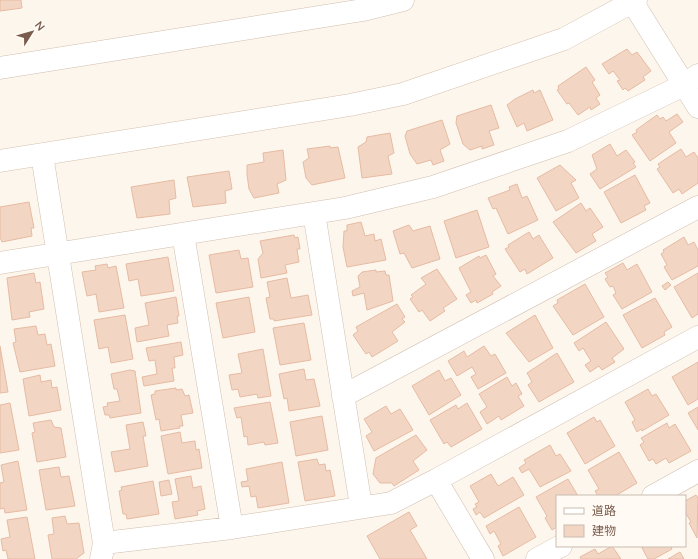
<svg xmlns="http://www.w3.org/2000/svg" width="698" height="559" font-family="Mulish,'Noto Sans JP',sans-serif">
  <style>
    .building { fill: #f3d5c3; stroke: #e6bba3 }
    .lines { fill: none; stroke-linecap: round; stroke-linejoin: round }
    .street-casing { stroke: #d1beb0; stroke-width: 23 }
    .secondary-casing { stroke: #d6c0b0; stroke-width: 23 }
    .street { stroke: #fff; stroke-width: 22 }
    .secondary { stroke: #fff; stroke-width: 22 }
  </style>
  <rect width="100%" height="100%" fill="#fdf6ec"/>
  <!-- building -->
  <path class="building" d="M 0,0 L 21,0 L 22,8 L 0,11 Z
    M 627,49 L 632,55 L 637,52 L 651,71 L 643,77 L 645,80 L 628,91 L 625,88 L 623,90 L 617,81 L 620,80 L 613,71 L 609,74 L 602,64 Z
    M 586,67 L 595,80 L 592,82 L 600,95 L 596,98 L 600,104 L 591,110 L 590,107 L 578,115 L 569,103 L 567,104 L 557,90 L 559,89 L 558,86 Z
    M 533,90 L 534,93 L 540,90 L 553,120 L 527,131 L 524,123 L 517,127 L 507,105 L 515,99 Z
    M 491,105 L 499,128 L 489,131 L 494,145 L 482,149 L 482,146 L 470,150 L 463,144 L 456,123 L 457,116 Z
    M 677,114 L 683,122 L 669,132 L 676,143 L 650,161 L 632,135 L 637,132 L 636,130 L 657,115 L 660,119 L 663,117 L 666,121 Z
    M 442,120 L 450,144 L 440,150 L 444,161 L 433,165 L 431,160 L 417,164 L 410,154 L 405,136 L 407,131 Z
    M 390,133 L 394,153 L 388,156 L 392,174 L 362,178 L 358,147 L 366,142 L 367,137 Z
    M 610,144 L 617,156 L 626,150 L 635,162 L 633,163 L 636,167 L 600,189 L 590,174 L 597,169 L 592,155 Z
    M 330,146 L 330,148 L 338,147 L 345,178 L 312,185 L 306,178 L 303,162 L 309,158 L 307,149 Z
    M 681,149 L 686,157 L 694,152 L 698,158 L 698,183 L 682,194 L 679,189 L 673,193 L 657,169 L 660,167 L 658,164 Z
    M 283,150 L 286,180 L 277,184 L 279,193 L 254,198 L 249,189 L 247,174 L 247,165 L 264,162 L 263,153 Z
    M 560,165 L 576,180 L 571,183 L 579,198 L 556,211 L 537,178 Z
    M 229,171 L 232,189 L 225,191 L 226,203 L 193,207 L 187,177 Z
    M 635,175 L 650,203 L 644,206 L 646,210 L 621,223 L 604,192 Z
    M 174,180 L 176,198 L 169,200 L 170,214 L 137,218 L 131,187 Z
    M 517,184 L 522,198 L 527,196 L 538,220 L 508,234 L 496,208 L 493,209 L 488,198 L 510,190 L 509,187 Z
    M 29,202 L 34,228 L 31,228 L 32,236 L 2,242 L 0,237 L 0,207 Z
    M 581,203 L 586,211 L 590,208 L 603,227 L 592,234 L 596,241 L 576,253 L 553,222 Z
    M 477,210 L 489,247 L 456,258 L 444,221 Z
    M 361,222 L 365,236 L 374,234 L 375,241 L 381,239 L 386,260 L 347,267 L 343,247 L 344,231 L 347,231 L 347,225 Z
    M 409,225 L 413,231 L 430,226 L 440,259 L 412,268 L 404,253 L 400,254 L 393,231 Z
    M 529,232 L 533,239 L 539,235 L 553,258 L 527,274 L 525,269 L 520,272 L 505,249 L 509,247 L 508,245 Z
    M 294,235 L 295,238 L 298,237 L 300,249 L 297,249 L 299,262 L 285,265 L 287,273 L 261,278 L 258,259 L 263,253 L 260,241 Z
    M 684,237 L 688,245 L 694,242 L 698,250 L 698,266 L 672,280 L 664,267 L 667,265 L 661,254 L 664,252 L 663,250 Z
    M 239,250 L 241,259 L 248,258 L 253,287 L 216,293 L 209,255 Z
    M 486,255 L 496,274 L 493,276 L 501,286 L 492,292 L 493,294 L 477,303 L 476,300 L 471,303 L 466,295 L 471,292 L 459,268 L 479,256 L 480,258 Z
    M 168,257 L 174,291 L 141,296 L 138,279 L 129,281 L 126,264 Z
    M 623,263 L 627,270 L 637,264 L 652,292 L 622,309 L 613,295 L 616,293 L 613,286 L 610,287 L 605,279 L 608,277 L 605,273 Z
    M 107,264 L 108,268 L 116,266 L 124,308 L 99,312 L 96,294 L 87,296 L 82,272 L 96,270 L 95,266 Z
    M 437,269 L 457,299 L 443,308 L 445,311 L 430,321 L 422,310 L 419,312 L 410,299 L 413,297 L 411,295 L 426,284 L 421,278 Z
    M 376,270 L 376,272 L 385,271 L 386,275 L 389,275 L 393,301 L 367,310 L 364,293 L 353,296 L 352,291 L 360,287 L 358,276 L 362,272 Z
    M 34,273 L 36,283 L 40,282 L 44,309 L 29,312 L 30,317 L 12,320 L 7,278 Z
    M 698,273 L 698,314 L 692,318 L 674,287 Z
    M 287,278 L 291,298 L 308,295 L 312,315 L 274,321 L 274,319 L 270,319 L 266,298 L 270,297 L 267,282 Z
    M 668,282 L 671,285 L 665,290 L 662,286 Z
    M 585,284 L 604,317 L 573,335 L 553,306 L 558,303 L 557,300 Z
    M 176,297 L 179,316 L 177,316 L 178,323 L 167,325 L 169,336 L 137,342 L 135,328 L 149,325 L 145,303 Z
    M 249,297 L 255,332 L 223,338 L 216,303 Z
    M 655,298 L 672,327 L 664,332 L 665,335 L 642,348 L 623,315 Z
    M 397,304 L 405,317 L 402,319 L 405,322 L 392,332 L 398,341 L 372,357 L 369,352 L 366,354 L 353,335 L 358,331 L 356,327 Z
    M 125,315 L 133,359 L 111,363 L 108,347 L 99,349 L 94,320 Z
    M 535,315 L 553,348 L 529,362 L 506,333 Z
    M 606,322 L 624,349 L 612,358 L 615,362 L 602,370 L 599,366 L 590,372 L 585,365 L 591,361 L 583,348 L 579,351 L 574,343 Z
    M 304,323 L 311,360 L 280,365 L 273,328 Z
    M 36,326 L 38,335 L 45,334 L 47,345 L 51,344 L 55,366 L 20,372 L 13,343 L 16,342 L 14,329 Z
    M 181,342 L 183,355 L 174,357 L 175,368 L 172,368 L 174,381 L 144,386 L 142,377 L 157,374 L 155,360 L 149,361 L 146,348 Z
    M 0,346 L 8,392 L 0,393 Z
    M 484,346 L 491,356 L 495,354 L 506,373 L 478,389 L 471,377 L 476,374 L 472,367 L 457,376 L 448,361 L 464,351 L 467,357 Z
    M 263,349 L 271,396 L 258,398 L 257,394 L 240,397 L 238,389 L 232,390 L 229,375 L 242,373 L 238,354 Z
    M 557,353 L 574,382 L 539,402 L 528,385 L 532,382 L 527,373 Z
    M 698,362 L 698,399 L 688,405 L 672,377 Z
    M 304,369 L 306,380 L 314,379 L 320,406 L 289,411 L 287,398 L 284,399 L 279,374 Z
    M 130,370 L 135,371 L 141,413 L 110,418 L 109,415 L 105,415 L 103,407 L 108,406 L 107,403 L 120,401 L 117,389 L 114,389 L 111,374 Z
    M 439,370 L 445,381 L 451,378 L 461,395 L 429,415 L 412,386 Z
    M 40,375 L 41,382 L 51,380 L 52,388 L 57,387 L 61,410 L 29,416 L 23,379 Z
    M 507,377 L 512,386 L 516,383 L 522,394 L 518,396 L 524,406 L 501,420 L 499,416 L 487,424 L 480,412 L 487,407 L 479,394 Z
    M 176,388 L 176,390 L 182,389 L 185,396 L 189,395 L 193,413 L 181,415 L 183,426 L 179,426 L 180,428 L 161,431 L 159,419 L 156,420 L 151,395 L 155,394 L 155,391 Z
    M 648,389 L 652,396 L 656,394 L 669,415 L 642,431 L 641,429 L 637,432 L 632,422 L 635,420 L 625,402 Z
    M 270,402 L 278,443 L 265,445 L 264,442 L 248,445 L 247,436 L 244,437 L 241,417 L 237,418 L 234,408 Z
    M 10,403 L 19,450 L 0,453 L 0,405 Z
    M 467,403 L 482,429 L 451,447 L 447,442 L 444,444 L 430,420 L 456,405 L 458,409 Z
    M 386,406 L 391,414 L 400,409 L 413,430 L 374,451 L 366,436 L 372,432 L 364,419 Z
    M 698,407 L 698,430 L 688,413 Z
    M 322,416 L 328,450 L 296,456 L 290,422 Z
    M 594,417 L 597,422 L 600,420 L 615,446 L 585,464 L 567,433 Z
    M 51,420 L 54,427 L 61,428 L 66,457 L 37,462 L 32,433 L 35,432 L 33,423 Z
    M 143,422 L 146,436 L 143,436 L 148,466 L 115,472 L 111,452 L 130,449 L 126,425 Z
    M 667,423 L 669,428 L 675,424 L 691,451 L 669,463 L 666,458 L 656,464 L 653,459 L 649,461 L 640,445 L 644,442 L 641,438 Z
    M 180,432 L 182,443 L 195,441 L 196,450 L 199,449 L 202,468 L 168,474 L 161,436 Z
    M 416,435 L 427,450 L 413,461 L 419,470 L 394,486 L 392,483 L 380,483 L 373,474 L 376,458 Z
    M 550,445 L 556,456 L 560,454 L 571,471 L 540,487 L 529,469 L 522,473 L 519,468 L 526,463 L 524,460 Z
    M 619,452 L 637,483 L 615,496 L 598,496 L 595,491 L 599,489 L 588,470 Z
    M 317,459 L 319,465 L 325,464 L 326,471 L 330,470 L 335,496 L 305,501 L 298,462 Z
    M 18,461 L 27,510 L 5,513 L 4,508 L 0,509 L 0,483 L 4,482 L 1,465 Z
    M 282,462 L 289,503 L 258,508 L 256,496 L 251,497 L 249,486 L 242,487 L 241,482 L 248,481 L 246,469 Z
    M 59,467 L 61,477 L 69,476 L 75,506 L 46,510 L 39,470 Z
    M 491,474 L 498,486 L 513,477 L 524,495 L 484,518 L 480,512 L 476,515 L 473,509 L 477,507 L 475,504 L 479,502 L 470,486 Z
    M 191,476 L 193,488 L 201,486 L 205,509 L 197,511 L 198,515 L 175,519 L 172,502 L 179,501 L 175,479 Z
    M 568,479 L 578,496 L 557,496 L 557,527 L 552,530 L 545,518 L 547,516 L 536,497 Z
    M 169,480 L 172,494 L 161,496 L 159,482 Z
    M 153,481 L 159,514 L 127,519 L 126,514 L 123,514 L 119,491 L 122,490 L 121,487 Z
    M 696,495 L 698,498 L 697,538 L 689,523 L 691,522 L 685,512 L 685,501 Z
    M 519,507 L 536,537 L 503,556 L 498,546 L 501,544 L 494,531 L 490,534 L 486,526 Z
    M 409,512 L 417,526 L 410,530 L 427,559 L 380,559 L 367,536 Z
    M 65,516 L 67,524 L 79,523 L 84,553 L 76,559 L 52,559 L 48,535 L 54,534 L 52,518 Z
    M 27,517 L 35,559 L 8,559 L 6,550 L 3,551 L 1,539 L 10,537 L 7,520 Z
    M 612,546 L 621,559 L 581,559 L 580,557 L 595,549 L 598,554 Z
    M 641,546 L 671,546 L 672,549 L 654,559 L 648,559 Z
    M 680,552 L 684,559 L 668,559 Z"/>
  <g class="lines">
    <!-- street casing -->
    <g class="street-casing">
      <path id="street" d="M 633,3 L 698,107
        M 0,68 L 363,10 L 403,0
        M 42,155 L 104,543
        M 314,213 L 361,506
        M 183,234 L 232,528
        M 0,263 L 345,208 L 433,187 L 568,141 L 684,85 L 698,75
        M 343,396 L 698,207
        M 436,480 L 698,337
        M 653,496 L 698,471
        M 101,559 L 104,543 L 232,528 L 391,503 L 436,480 L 483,559
        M 537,559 L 561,546"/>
    </g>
    <!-- secondary casing -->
    <g class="secondary-casing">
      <path id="secondary" d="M 0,161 L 350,105 L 403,94 L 564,39 L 636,0"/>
    </g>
    <!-- street -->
    <use href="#street" class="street"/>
    <!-- secondary -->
    <use href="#secondary" class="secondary"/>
  </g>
  <!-- legend -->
  <rect x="556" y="495" width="130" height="52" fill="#fffaf3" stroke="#cabbb1"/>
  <rect x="564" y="508" width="20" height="6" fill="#ffffff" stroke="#cabbb1"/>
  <text x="592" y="515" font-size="12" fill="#7a5c4d">道路</text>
  <rect x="564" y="525" width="20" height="12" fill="#f3d5c3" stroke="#cabbb1"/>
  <text x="592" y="535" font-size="12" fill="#7a5c4d">建物</text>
  <!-- north arrow -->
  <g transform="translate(32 32) rotate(53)" stroke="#fffaf3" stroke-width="3" paint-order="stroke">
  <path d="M0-3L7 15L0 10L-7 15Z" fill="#7a5c4d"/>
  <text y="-6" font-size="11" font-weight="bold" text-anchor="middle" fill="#7a5c4d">N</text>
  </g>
</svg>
